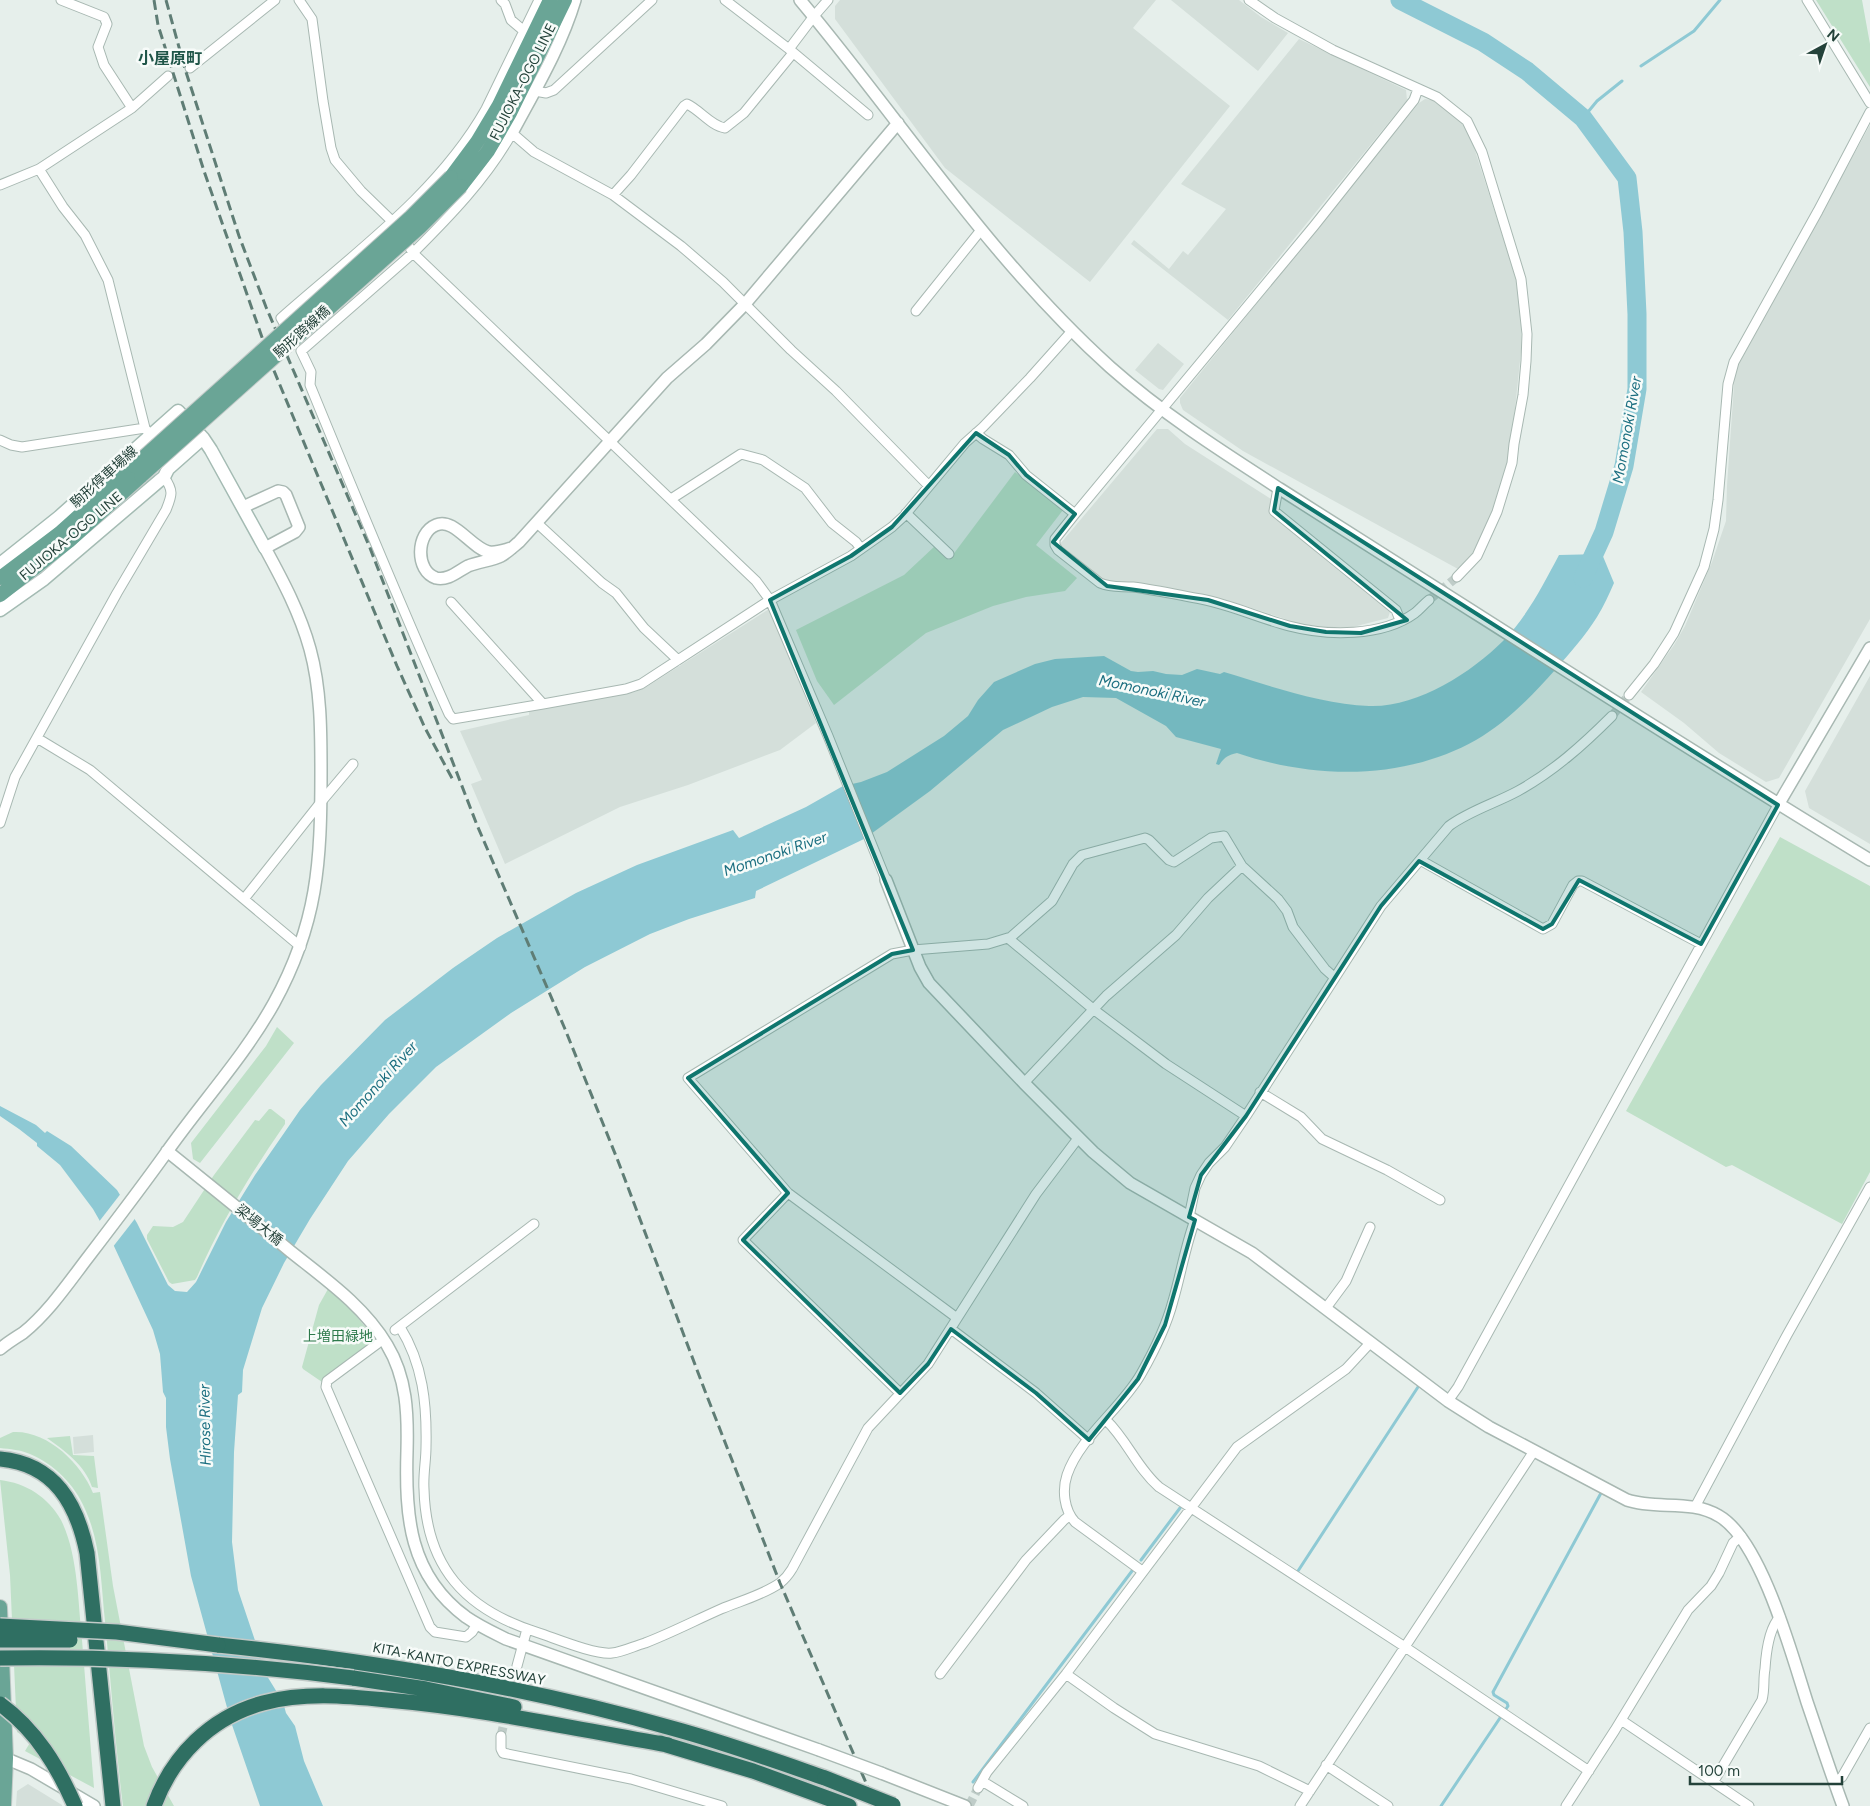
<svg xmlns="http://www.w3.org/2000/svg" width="1870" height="1806" font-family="Figtree,'Noto Sans JP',sans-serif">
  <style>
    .built { fill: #d4dfda }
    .green { fill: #bfe0c8 }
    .water { fill: #8ec9d4 }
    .pier { fill: #e6efeb }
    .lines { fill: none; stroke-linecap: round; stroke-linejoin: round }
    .stream { stroke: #8ec9d4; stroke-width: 3 }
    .river { stroke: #8ec9d4; stroke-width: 19 }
    .minor-tunnel { stroke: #bfccc8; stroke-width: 9; stroke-dasharray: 9 4.5; stroke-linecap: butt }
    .minor-casing { stroke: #a8b8b2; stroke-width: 11 }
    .tertiary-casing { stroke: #a8b8b2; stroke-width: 14 }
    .secondary-casing { stroke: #a4bbb3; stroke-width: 15 }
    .primary-casing { stroke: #c2cac8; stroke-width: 16 }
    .motorway-casing { stroke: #c2cac8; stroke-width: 18 }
    .minor { stroke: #fff; stroke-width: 9 }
    .tertiary { stroke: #fff; stroke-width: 11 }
    .secondary { stroke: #fff; stroke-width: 12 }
    .primary { stroke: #6aa596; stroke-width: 14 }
    .motorway { stroke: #2f6f62; stroke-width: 15 }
    .rail { stroke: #5f7d75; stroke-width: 3; stroke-dasharray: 10 5; stroke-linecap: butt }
    .tertiary-bridge-casing { stroke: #a8b8b2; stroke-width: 14; stroke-linecap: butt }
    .primary-bridge-casing { stroke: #c2cac8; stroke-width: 16; stroke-linecap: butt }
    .motorway-bridge-casing { stroke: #c2cac8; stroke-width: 18; stroke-linecap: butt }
    .tertiary-bridge { stroke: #fff; stroke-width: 11 }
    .primary-bridge { stroke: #6aa596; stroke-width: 14 }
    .motorway-bridge { stroke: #2f6f62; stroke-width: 15 }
    .marked { fill: #0f766e; fill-opacity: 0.2; stroke: #0f766e; stroke-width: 4; stroke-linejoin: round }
    .labels { text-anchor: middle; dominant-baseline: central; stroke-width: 5; stroke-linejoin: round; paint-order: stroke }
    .street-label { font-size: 14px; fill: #24423a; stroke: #f7fbf9 }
    .park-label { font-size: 14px; fill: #2d7a4b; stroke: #f7fbf9 }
    .water-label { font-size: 15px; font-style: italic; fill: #1c6f80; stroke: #f7fbf9 }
    .quarter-label { font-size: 16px; font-weight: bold; fill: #1f5548; stroke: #f7fbf9 }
  </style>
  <rect width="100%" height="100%" fill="#e6efeb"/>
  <!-- built -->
  <path class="built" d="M 840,0 L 1156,0 L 1133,28 L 1230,106 L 1090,282 L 945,168 L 835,19 L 835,6 Z
    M 1171,0 L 1239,0 L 1261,17 L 1288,33 L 1258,71 Z
    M 1299,39 L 1406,90 L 1407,100 L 1228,320 L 1131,244 L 1134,240 L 1169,269 L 1183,251 L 1188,255 L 1226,209 L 1181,184 Z
    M 1425,99 L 1432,100 L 1450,112 L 1463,124 L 1470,135 L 1515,275 L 1521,313 L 1521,351 L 1510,458 L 1494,511 L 1476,549 L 1458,569 L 1243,451 L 1183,410 L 1180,403 L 1180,398 L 1419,103 Z
    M 1870,125 L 1870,619 L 1779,778 L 1766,782 L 1719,753 L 1684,723 L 1641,692 L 1674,645 L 1685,626 L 1712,562 L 1726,521 L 1727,485 L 1735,371 Z
    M 1158,343 L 1184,364 L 1163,390 L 1159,389 L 1135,370 Z
    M 1157,429 L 1168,429 L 1185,444 L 1271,499 L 1269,511 L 1323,558 L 1390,612 L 1388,618 L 1349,628 L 1303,625 L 1243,605 L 1127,582 L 1108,583 L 1062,549 L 1060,544 Z
    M 769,609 L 816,723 L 780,750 L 688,785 L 620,807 L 505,864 L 471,784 L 482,780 L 460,731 L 529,715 L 529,711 L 635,692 L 648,686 Z
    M 1870,676 L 1870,844 L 1809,808 L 1805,791 Z
    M 93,1435 L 94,1452 L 74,1454 L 73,1437 Z
    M 28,1784 L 62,1805 L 62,1806 L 16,1806 L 17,1791 Z"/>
  <!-- green -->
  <path class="green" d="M 1816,0 L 1862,0 L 1870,44 L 1870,87 Z
    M 1015,472 L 1063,510 L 1036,545 L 1077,578 L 1065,591 L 1026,597 L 993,606 L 926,633 L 834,705 L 817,681 L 796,630 L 904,575 L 935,546 L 949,560 Z
    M 1780,837 L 1870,886 L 1870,1172 L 1842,1224 L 1732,1165 L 1726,1167 L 1626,1111 Z
    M 277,1027 L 294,1043 L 200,1163 L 193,1159 L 191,1143 L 266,1046 Z
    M 269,1109 L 271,1109 L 285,1120 L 285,1124 C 251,1173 221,1222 197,1277 L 195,1280 L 172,1284 L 169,1282 L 147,1239 L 147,1235 L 153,1226 L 173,1227 L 183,1222 L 214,1175 L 255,1120 L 259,1121 Z
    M 328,1289 L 353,1312 L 376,1340 L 322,1382 L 303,1369 L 302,1367 L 319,1305 Z
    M 13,1432 C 47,1430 81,1463 93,1493 L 100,1492 L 113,1586 L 144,1746 L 152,1767 L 174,1806 L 123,1806 C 115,1744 111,1682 105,1621 C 101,1584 101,1543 85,1509 C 75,1485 54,1464 30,1454 C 21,1450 10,1449 0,1448 L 0,1438 Z
    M 70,1436 L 73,1455 L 94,1456 L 98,1488 L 92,1487 C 85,1465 65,1451 47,1438 Z
    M 0,1480 C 26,1483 48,1497 61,1520 C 78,1554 78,1602 82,1640 C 86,1689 90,1739 94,1788 L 25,1751 L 31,1741 L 17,1732 L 10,1575 Z"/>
  <!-- water -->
  <path class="water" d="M 1602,554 L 1614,583 C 1609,594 1604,606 1597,617 C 1585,636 1570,653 1555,670 C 1532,696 1506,723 1476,740 C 1403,781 1314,779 1237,753 C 1228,755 1225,757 1219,765 L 1216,764 L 1221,749 L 1176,737 L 1166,726 L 1116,698 L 1083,697 L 1052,707 L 1003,730 L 930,791 L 864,839 L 756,891 L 755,898 L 689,919 L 650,934 L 585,967 L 511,1013 L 436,1067 L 389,1114 L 348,1161 L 310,1219 L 284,1263 L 262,1308 L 243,1370 L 242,1392 L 238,1395 L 234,1452 L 232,1542 L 238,1590 L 267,1676 L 283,1702 L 286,1713 L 295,1726 L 304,1761 L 323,1806 L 260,1806 L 231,1722 L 191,1576 L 170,1459 L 166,1427 L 166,1398 L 163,1392 L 160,1354 L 153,1330 L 113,1244 L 93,1209 L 60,1165 L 37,1146 L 37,1143 L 19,1129 L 0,1116 L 0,1106 L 36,1125 L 45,1133 L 47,1131 L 71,1146 L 117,1190 L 137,1223 L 168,1285 L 175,1291 L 187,1292 L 196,1282 L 226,1222 L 255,1175 L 300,1110 L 321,1085 L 385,1020 L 453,968 L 497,938 L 576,893 L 637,865 L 733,830 L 739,838 L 806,807 L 843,786 L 861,782 L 887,772 L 944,736 L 968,716 L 978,700 L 994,682 L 1035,664 L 1055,659 L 1104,656 L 1131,671 L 1138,672 L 1153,671 L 1166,674 L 1182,675 L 1197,669 L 1220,674 L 1224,672 C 1270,686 1321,704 1369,706 C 1416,708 1471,673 1503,641 C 1527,617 1543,585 1559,555 Z"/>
  <!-- pier -->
  <path class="pier" d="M 122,1192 L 137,1216 L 112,1248 L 98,1223 Z"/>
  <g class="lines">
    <!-- stream -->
    <path class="stream" d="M 1641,66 L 1694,31 L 1720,0
      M 1583,118 L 1597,101 L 1622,81
      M 1141,1560 L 1180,1508
      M 1298,1571 L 1418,1387
      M 973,1782 L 1132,1571
      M 1441,1806 L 1508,1706 L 1507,1703 L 1494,1695 L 1493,1692 L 1601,1493"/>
    <!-- river -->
    <path class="river" d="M 1400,0 L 1483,42 L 1527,71 L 1583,118 L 1627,178 L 1633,232 L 1637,314 L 1637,389 L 1624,466 L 1604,532 L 1583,578"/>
    <!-- minor-tunnel -->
    <path class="minor-tunnel" d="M 1429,600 L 1457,577
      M 1612,716 L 1629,695
      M 501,1736 L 517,1666
      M 969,1806 L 978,1788"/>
    <!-- minor casing -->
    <g class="minor-casing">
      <path id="minor" d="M 61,0 L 104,17 L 107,24 L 98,47 L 104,65 L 132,108
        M 299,0 L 312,19 L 323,101 L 331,148 L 335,160 L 361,191 L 396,225 L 413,253 C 450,216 486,179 512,133 L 534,152 L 613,195 L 681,246 L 723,282 L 791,350 L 836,391 L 929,486
        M 501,0 L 505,4 L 511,20 L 524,31
        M 725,0 L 789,49 L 868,115
        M 1249,0 L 1275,18 L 1333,50 L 1437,97 L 1467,121 L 1482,152 L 1521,279 L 1527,334 L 1526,361 L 1523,395 L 1514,444 L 1512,463 L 1497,512 L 1477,556 L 1457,577
        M 1807,0 L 1870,103
        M 789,49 L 814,16 L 828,0
        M 190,68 L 275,0
        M 1418,89 L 1414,100 L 1314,226 L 1075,514 L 1055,539 L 1055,545 L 1058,550 L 1100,583 C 1111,588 1121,586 1133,587 C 1156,590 1179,595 1201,599 C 1232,605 1259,618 1289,626 C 1327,636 1382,637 1415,613 C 1420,609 1424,604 1429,600
        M 535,91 L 546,93 L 554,90 L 652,0
        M 39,169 L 63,207 L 85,235 L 108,280 L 145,428 L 150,435
        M 0,185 L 39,169 L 132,108 L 168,76
        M 613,195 L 631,175 L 684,106 L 687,104 C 700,110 711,126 725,128 L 744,113 L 793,53
        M 916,311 L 981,230
        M 289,332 L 281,318 C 353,254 438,194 486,109 L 539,0
        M 976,433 L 983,439 L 1009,455 L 1026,475 L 1075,514
        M 0,440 L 11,445 L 22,447 L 145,428
        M 1278,488 L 1274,511 L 1396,610 L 1400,620
        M 671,499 L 741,454 L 763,460 L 805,488 L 832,523 L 856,542 L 861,549
        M 906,513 L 949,554
        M 537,523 L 602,583 L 616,593 L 644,628 L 678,660
        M 451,602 L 543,704
        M 1629,695 L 1654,664 L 1674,633 L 1704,567 L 1714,529 L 1718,500 L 1728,384 L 1734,362 L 1818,211 L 1870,112
        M 37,738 L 90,770 L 301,947
        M 0,823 L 15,777 L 117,593 L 166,510 C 172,495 174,491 164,477
        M 1420,860 L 1543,929 L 1552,924 L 1573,885 L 1578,881 L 1582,881 L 1701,944
        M 886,880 L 828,736 L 770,600 L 756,581 L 713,540 L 413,253 L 301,351 L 311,372 L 310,385 C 355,495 400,605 449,714 L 453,719 L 543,704 L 626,689 L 641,684 L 770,600 L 851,556 L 892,527 L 904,516 L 965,443 L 983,427 L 1030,378 L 1072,331
        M 244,899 L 321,802 L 353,764
        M 1008,938 L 1093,1009 L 1166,1064 L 1246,1116
        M 1024,1083 L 1106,996 L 1176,935 L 1208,898 L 1242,866
        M 1260,1092 L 1301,1117 L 1322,1139 L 1387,1170 L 1440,1200
        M 788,1193 L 743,1240 L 900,1393
        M 1189,1217 L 1195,1188 L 1201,1175 L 1209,1163 L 1225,1147 L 1246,1116 L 1381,906 L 1449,826 C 1469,811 1496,803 1518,791 C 1554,771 1583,745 1612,716
        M 1326,1308 L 1346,1281 L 1370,1227
        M 957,1318 L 788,1193 L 688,1078 L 892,954 L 913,950 L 988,944 L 1011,937 L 1052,901 L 1073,864 L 1082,855 L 1145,838 L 1149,840 L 1169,860 L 1174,862 L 1211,838 L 1224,836 L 1242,866 L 1278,899 L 1287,911 L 1293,927 L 1325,969 L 1334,977
        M 400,1327 C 423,1364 427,1404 426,1447 C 426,1461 423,1475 424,1489 C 426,1567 465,1610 539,1633 C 557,1639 595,1655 612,1653 C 623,1652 634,1646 645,1643 C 671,1633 696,1620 721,1609 C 740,1601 763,1595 780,1583 C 785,1579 789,1574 792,1569 L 868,1428 L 928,1364 L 1036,1194 L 1079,1137
        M 951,1329 L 1036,1393 L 1089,1440
        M 395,1330 L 534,1224
        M 377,1344 L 327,1381 L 326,1387 L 430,1627 L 435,1632 L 466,1637 L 472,1632 L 477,1624
        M 1448,1401 L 1458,1387 L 1778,805
        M 1106,1420 C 1127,1440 1137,1468 1159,1487 L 1405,1647 L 1589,1771
        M 1695,1507 L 1787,1335 L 1870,1187
        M 1142,1571 L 1075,1522 C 1064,1510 1062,1490 1067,1475 C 1080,1437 1121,1409 1141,1374 C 1153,1353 1167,1324 1173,1301 C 1181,1274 1185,1247 1195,1220
        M 517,1666 L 527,1629
        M 940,1674 L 1026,1560 L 1064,1520 L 1069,1516
        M 1066,1674 L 1114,1708 L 1155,1734 L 1259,1766 L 1310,1791
        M 1621,1720 L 1749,1806
        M 501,1736 L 501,1749 L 503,1753 L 631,1779 L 722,1806
        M 1326,1765 L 1388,1806
        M 982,1781 L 1023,1806
        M 1714,1781 L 1762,1700 C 1765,1689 1763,1679 1765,1669 C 1766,1653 1769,1628 1780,1617
        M 1834,1782 L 1842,1777 L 1870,1728
        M 978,1788 L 987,1772 L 1066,1674 L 1237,1447 L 1346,1369 L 1371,1342
        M 1300,1806 L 1534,1451
        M 1566,1806 L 1615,1730 L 1688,1610 L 1711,1586 L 1719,1573 L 1733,1543 L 1741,1536"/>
    </g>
    <!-- tertiary casing -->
    <g class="tertiary-casing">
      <path id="tertiary" d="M 800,0 C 903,123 990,259 1110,367 C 1163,414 1221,451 1280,489 C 1323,516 1366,544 1409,571 C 1562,668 1715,766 1870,860
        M 512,133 C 535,90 561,47 575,0
        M 512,548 C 504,550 497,553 489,552 C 471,548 454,517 436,525 C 416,533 415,571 436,578 C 448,581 458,571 468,566 C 478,562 493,560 501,556 C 508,552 514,546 519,542 L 667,378 L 706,344 L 745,304 L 898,123
        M 1778,805 L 1870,648
        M 886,880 L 920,967 L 929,983 L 1024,1083 L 1093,1152 L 1130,1183 L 1252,1253 L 1448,1401 L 1489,1427 L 1627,1500 C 1657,1510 1691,1499 1719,1516 C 1761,1540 1792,1655 1807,1702 C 1819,1737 1830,1771 1843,1806
        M 167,1151 C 208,1184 249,1217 290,1251 C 325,1279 364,1306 387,1345 C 407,1378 408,1414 407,1451 C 405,1516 409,1575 466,1617 C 479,1626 492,1632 506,1639 L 819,1750
        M 0,1349 C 7,1343 15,1338 23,1333 C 49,1312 69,1282 89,1256 C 115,1222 141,1188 166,1153 C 201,1103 244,1057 274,1003 C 318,923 321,862 321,772 C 321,731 321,689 310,649 C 300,613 283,581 265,548 L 295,532 L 299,527 L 286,495 L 283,492 L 278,491 L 243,507
        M 0,1756 L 31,1769 L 94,1806
        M 881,1773 L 965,1806"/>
    </g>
    <!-- secondary casing -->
    <g class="secondary-casing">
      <path id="secondary" d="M 0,564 L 59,517 L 178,411 L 203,438 L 211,450 L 265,548
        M 0,610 L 44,579 L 159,481 L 164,477 L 168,469 L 203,438"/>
    </g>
    <!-- primary casing -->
    <g class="primary-casing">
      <path id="primary" d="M 451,177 L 477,142 L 499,105 L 550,0
        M 461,186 L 488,151 L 510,113 L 565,0
        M 0,578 L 61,532 L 134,466
        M 0,595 L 69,541 L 141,476
        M 0,1607 L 6,1758 L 4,1806"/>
    </g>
    <!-- motorway casing -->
    <g class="motorway-casing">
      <path id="motorway" d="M 0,1459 C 55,1464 77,1504 87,1553 L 113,1806
        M 218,1645 C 373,1661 526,1686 675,1729 C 726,1743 776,1761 825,1778
        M 353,1678 L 426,1689 L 514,1707
        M 660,1743 L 753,1771 L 849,1806
        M 154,1806 C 172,1756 211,1717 263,1703 C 304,1692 346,1696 387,1700 C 482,1708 575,1729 668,1745"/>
    </g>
    <!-- minor -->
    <use href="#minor" class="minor"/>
    <!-- tertiary -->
    <use href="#tertiary" class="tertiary"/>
    <!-- secondary -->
    <use href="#secondary" class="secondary"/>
    <!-- primary -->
    <use href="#primary" class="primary"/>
    <!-- motorway -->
    <use href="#motorway" class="motorway"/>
    <!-- rail -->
    <path class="rail" d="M 154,0 L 158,25 L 204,171 L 272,366 L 397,666 L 425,728 L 453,780
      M 166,0 L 185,69 L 239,236 L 266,307 L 370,548 L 477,825 L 565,1029 L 618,1161 L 705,1391 L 780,1583 L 876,1806"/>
    <!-- tertiary-bridge casing -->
    <g class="tertiary-bridge-casing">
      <path id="tertiary-bridge" d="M 819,1750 L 881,1773"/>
    </g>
    <!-- primary-bridge casing -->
    <g class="primary-bridge-casing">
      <path id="primary-bridge" d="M 134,466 L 411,217 L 451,177
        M 141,476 L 420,227 L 461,186"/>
    </g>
    <!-- motorway-bridge casing -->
    <g class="motorway-bridge-casing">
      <path id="motorway-bridge" d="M 0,1626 L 117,1632 L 218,1645
        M 0,1640 L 70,1640
        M 0,1658 C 118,1656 235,1663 353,1678
        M 0,1704 C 36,1730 58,1767 75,1806
        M 825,1778 L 893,1805"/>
    </g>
    <!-- tertiary-bridge -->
    <use href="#tertiary-bridge" class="tertiary-bridge"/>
    <!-- primary-bridge -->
    <use href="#primary-bridge" class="primary-bridge"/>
    <!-- motorway-bridge -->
    <use href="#motorway-bridge" class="motorway-bridge"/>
  </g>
  <!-- marked area -->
  <path class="marked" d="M 976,433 L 1009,455 L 1026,475 L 1075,514 L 1053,542 L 1107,586 L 1208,600 L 1290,626 L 1326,632 L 1361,633 L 1407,620 L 1274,511 L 1278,488 L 1778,805 L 1701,944 L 1579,880 L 1552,924 L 1543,929 L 1419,861 L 1381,906 L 1246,1116 L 1201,1175 L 1189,1217 L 1195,1220 L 1165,1325 L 1138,1379 L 1089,1440 L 1036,1393 L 951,1329 L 928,1364 L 900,1393 L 743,1240 L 788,1193 L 688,1078 L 892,954 L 913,950 L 770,600 L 851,556 L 892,527 Z"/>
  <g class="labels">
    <!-- street labels -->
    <g class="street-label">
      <text transform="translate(523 82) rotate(-63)">FUJIOKA-OGO LINE</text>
      <text transform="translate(302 332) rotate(-42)">駒形跨線橋</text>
      <text transform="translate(104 477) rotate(-42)">駒形停車場線</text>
      <text transform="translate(71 536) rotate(-40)">FUJIOKA-OGO LINE</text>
      <text transform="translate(259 1225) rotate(39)">梁場大橋</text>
      <text transform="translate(459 1664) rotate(11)">KITA-KANTO EXPRESSWAY</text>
    </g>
    <!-- park labels -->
    <g class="park-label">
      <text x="338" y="1336">上増田緑地</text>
    </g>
    <!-- water labels -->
    <g class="water-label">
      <text transform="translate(1627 430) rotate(-80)">Momonoki River</text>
      <text transform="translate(1152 691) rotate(12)">Momonoki River</text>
      <text transform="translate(775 854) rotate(-19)">Momonoki River</text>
      <text transform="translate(378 1084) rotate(-48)">Momonoki River</text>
      <text transform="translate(205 1425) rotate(-91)">Hirose River</text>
    </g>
    <!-- quarter labels -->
    <g class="quarter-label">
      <text x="170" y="58">小屋原町</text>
    </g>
  </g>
  <!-- north arrow -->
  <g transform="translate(1825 45) rotate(40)" stroke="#f7fbf9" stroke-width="4" paint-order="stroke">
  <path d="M0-4L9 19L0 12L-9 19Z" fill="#24423a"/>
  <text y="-8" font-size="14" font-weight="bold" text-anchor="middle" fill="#24423a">N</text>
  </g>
  <!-- scale -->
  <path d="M1690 1776v8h152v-8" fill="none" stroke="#24423a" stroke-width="2.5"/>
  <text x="1698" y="1776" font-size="15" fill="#24423a" stroke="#f7fbf9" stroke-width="4" paint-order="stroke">100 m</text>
</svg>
